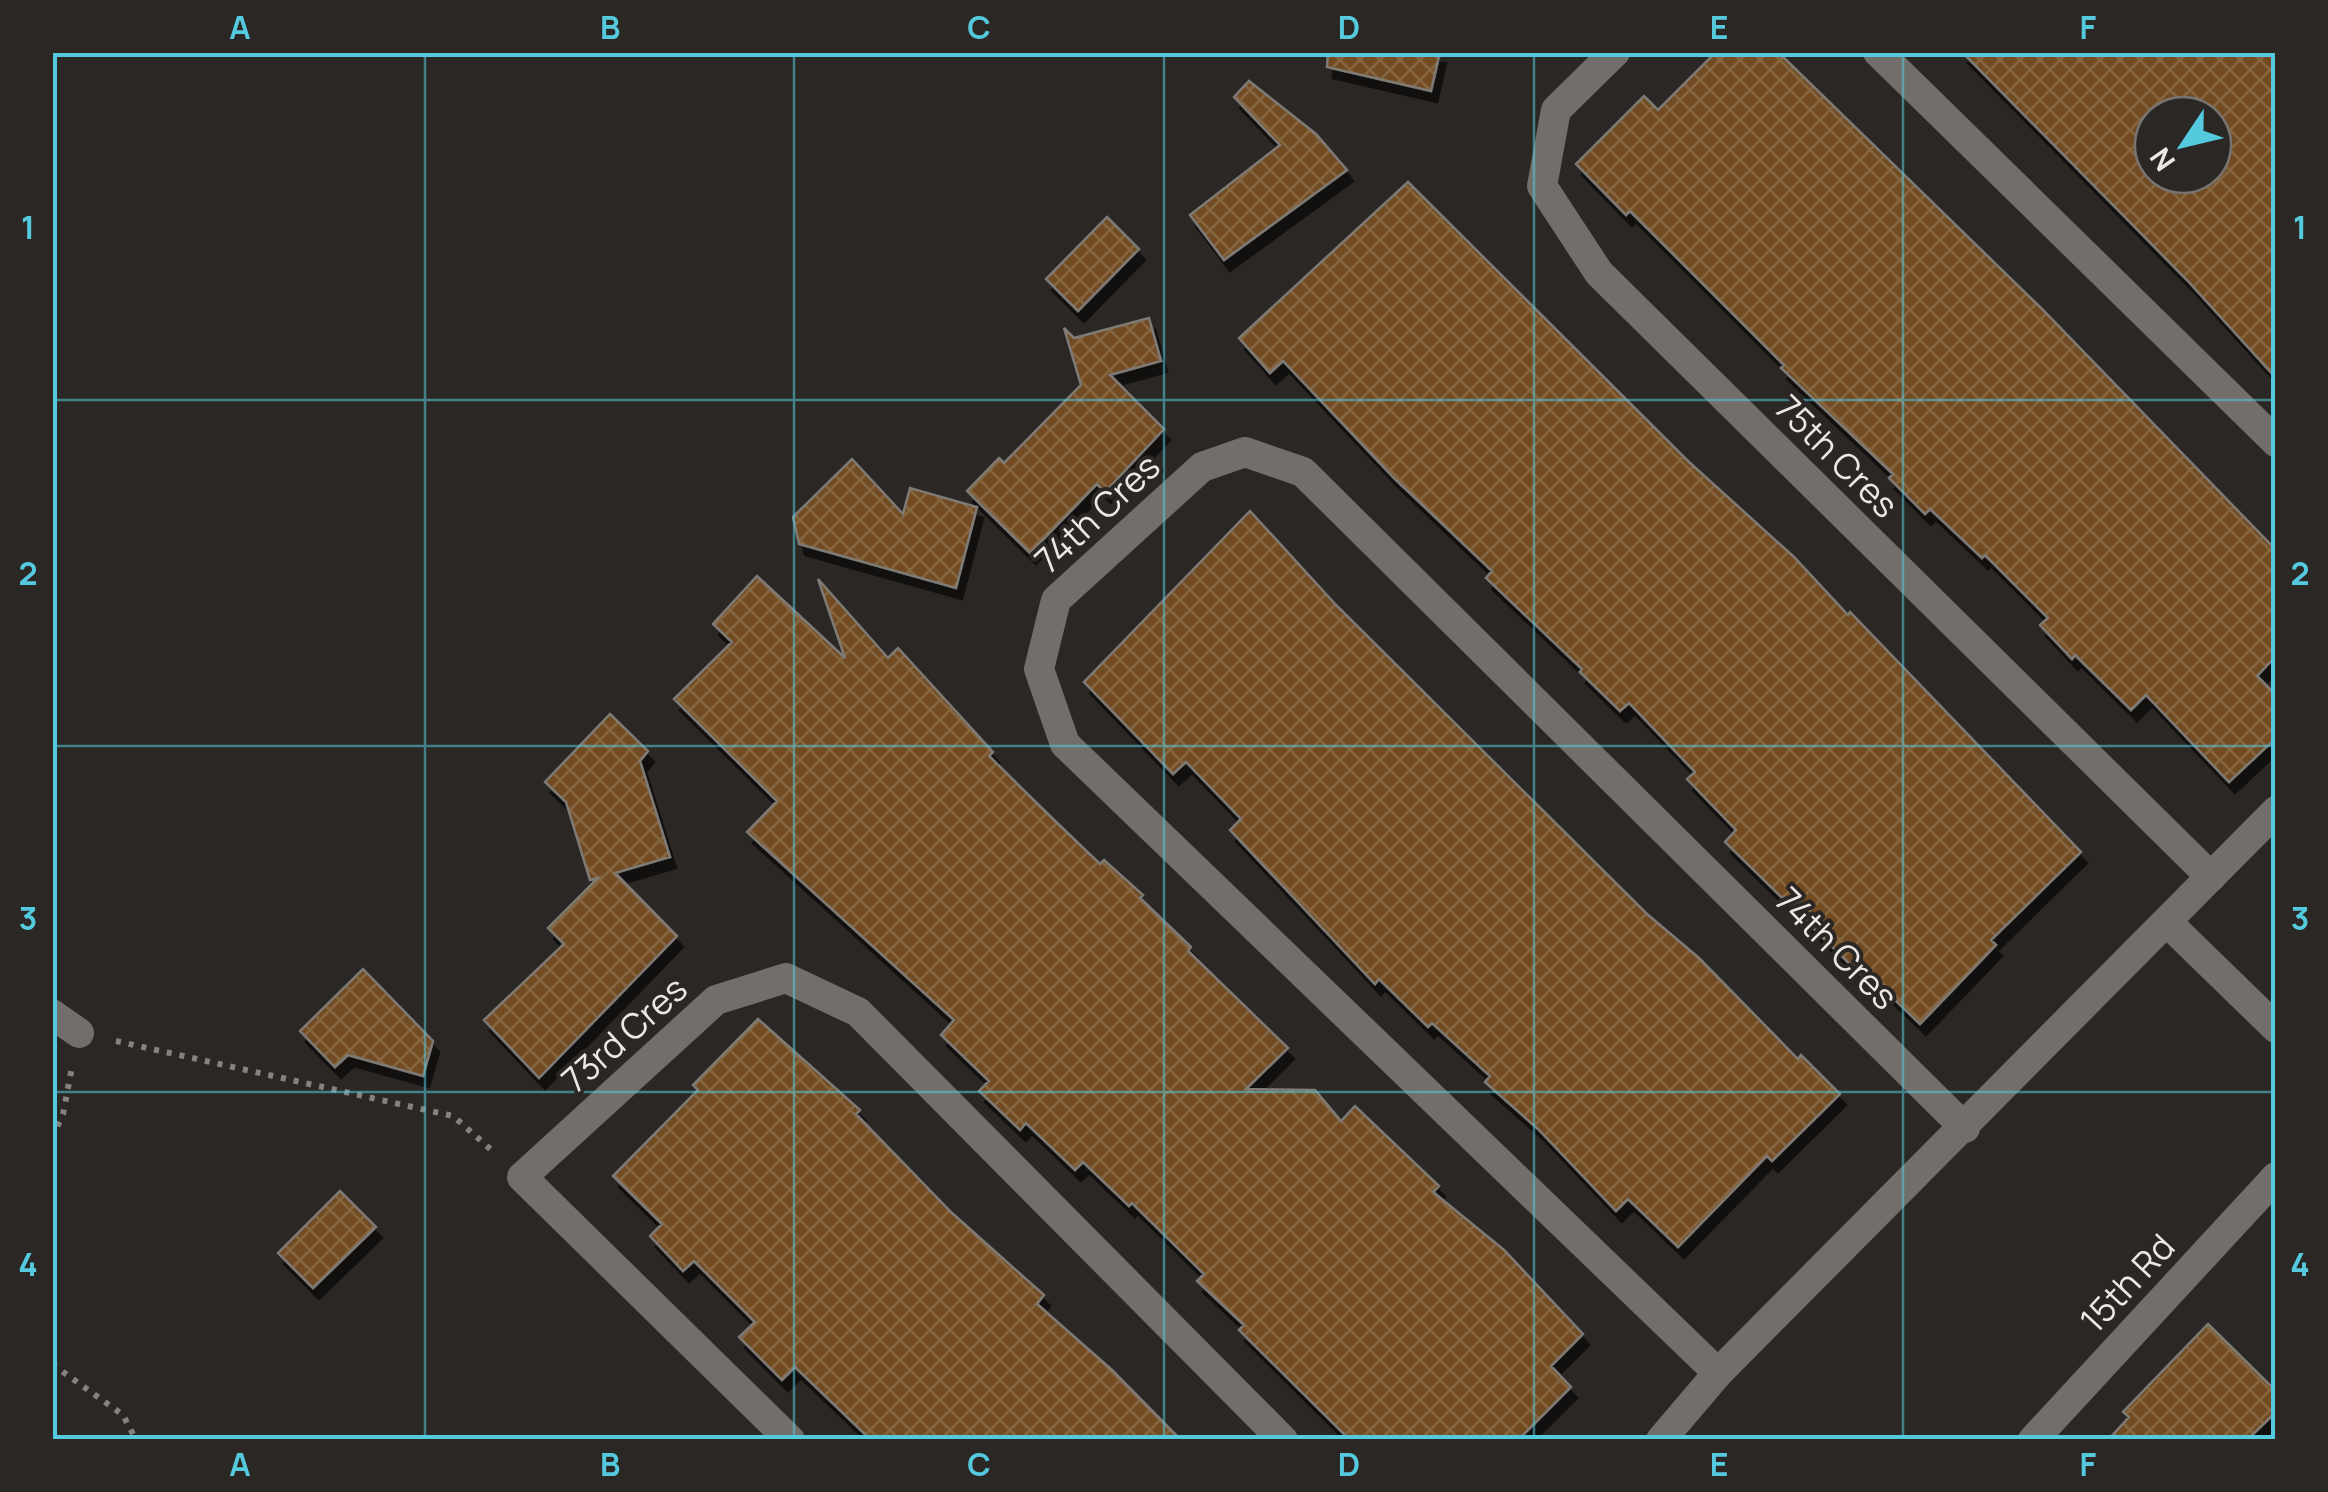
<svg xmlns="http://www.w3.org/2000/svg" width="2328" height="1492" font-family="Manrope,sans-serif">
  <style>
    .building { fill: url(#building-cross-hatch); stroke: #7e7a76; stroke-width: 2.5; fill-rule: evenodd; filter: url(#shadow) }
    .lines { fill: none; stroke-linecap: round; stroke-linejoin: round }
    .path { stroke: #858280; stroke-width: 6; stroke-dasharray: 5 8; stroke-linecap: butt }
    .minor { stroke: #726e6a; stroke-width: 30 }
    .grid { fill: none; stroke: #55cade; stroke-width: 2.5; stroke-opacity: 0.55 }
    .labels { text-anchor: middle; dominant-baseline: central; stroke-width: 8; stroke-linejoin: round; paint-order: stroke }
    .street-label { font-size: 35px; fill: #ebe8e6; stroke: #2a2724 }
    .neatline { fill: none; stroke: #55cade; stroke-width: 4 }
    .grid-label { font-size: 32px; text-anchor: middle; font-weight: bold; fill: #55cade }
  </style>
  <defs>
    <pattern id="building-cross-hatch" width="8" height="8" patternUnits="userSpaceOnUse" patternTransform="scale(2.5)"><rect width="8" height="8" fill="#724c20"/><path d="M0 0l8 8M0 8l8-8" fill="none" stroke="#866640"/></pattern>
    <filter id="shadow"><feDropShadow dx="6" dy="11" stdDeviation="0" flood-color="#0009"/></filter>
  </defs>
  <rect width="100%" height="100%" fill="#2a2724"/>
  <!-- building -->
  <path class="building" d="M 1328,52 L 1440,52 L 1431,91 L 1327,67 Z
    M 1716,52 L 1778,52 L 2040,307 L 2276,550 L 2276,656 L 2257,676 L 2276,695 L 2276,738 L 2229,782 L 2146,695 L 2131,710 L 2075,655 L 2072,659 L 2040,625 L 2048,618 L 1985,555 L 1982,558 L 1930,509 L 1925,514 L 1889,478 L 1893,474 L 1781,368 L 1784,365 L 1630,211 L 1626,215 L 1576,164 L 1644,96 L 1658,110 Z
    M 1962,52 L 2276,52 L 2276,378 L 2187,280 ZM 2153,115 L 2213,115 L 2213,175 L 2153,175 Z
    M 1249,81 L 1316,134 L 1347,170 L 1224,260 L 1190,215 L 1280,145 L 1234,97 Z
    M 1408,182 L 1689,462 L 1794,557 L 1848,615 L 1850,612 L 2081,852 L 1991,940 L 1996,945 L 1920,1024 L 1864,970 L 1860,974 L 1725,842 L 1736,830 L 1687,779 L 1695,772 L 1629,703 L 1620,711 L 1580,672 L 1582,669 L 1486,578 L 1492,571 L 1395,479 L 1283,361 L 1270,373 L 1239,338 Z
    M 1107,217 L 1139,249 L 1078,311 L 1046,279 Z
    M 1149,318 L 1161,361 L 1110,375 L 1164,429 L 1105,492 L 1097,484 L 1030,553 L 967,491 L 999,458 L 1004,463 L 1081,385 L 1064,328 L 1074,338 Z
    M 852,459 L 903,514 L 910,488 L 977,507 L 956,588 L 799,544 L 793,517 Z
    M 1250,511 L 1336,605 L 1647,914 L 1699,958 L 1798,1059 L 1801,1055 L 1840,1094 L 1772,1161 L 1767,1156 L 1678,1247 L 1628,1199 L 1616,1211 L 1538,1129 L 1485,1082 L 1490,1076 L 1432,1023 L 1428,1027 L 1379,979 L 1375,984 L 1230,830 L 1241,819 L 1186,762 L 1173,774 L 1084,682 Z
    M 757,576 L 845,658 L 818,579 L 888,658 L 898,648 L 993,752 L 989,756 L 1052,818 L 1100,864 L 1104,860 L 1143,895 L 1140,898 L 1191,947 L 1188,951 L 1288,1048 L 1246,1089 L 1315,1090 L 1341,1121 L 1355,1106 L 1439,1186 L 1433,1192 L 1504,1250 L 1583,1334 L 1551,1366 L 1571,1387 L 1518,1440 L 1350,1440 L 1239,1330 L 1244,1325 L 1197,1281 L 1204,1274 L 1132,1203 L 1129,1206 L 1083,1162 L 1075,1170 L 1026,1123 L 1020,1130 L 979,1091 L 989,1081 L 941,1035 L 954,1020 L 747,832 L 777,801 L 674,699 L 732,642 L 713,624 Z
    M 610,714 L 648,751 L 640,761 L 670,857 L 615,873 L 677,936 L 539,1078 L 484,1020 L 564,944 L 548,928 L 598,878 L 590,880 L 566,802 L 545,782 Z
    M 363,969 L 433,1041 L 423,1076 L 348,1055 L 335,1067 L 300,1031 Z
    M 758,1019 L 860,1110 L 856,1114 L 952,1213 L 1044,1295 L 1037,1304 L 1112,1370 L 1181,1440 L 871,1440 L 795,1367 L 782,1380 L 739,1337 L 755,1322 L 694,1261 L 683,1271 L 650,1236 L 662,1224 L 613,1176 L 698,1090 L 693,1085 Z
    M 340,1191 L 376,1227 L 313,1288 L 278,1253 Z
    M 2208,1324 L 2276,1391 L 2276,1412 L 2247,1440 L 2108,1440 L 2129,1417 L 2123,1412 Z"/>
  <g class="lines">
    <!-- path -->
    <path class="path" d="M 116,1041 L 453,1116 L 496,1154
      M 52,1138 L 63,1114 L 72,1067
      M 52,1364 L 123,1415 L 136,1440"/>
    <!-- minor -->
    <path class="minor" d="M 1615,52 L 1556,110 L 1542,186 L 1599,273 L 2211,877
      M 1878,52 L 2276,442
      M 2167,922 L 2276,1028
      M 52,1014 L 79,1033
      M 1718,1373 L 1065,744 L 1039,669 L 1056,600 L 1202,467 L 1245,452 L 1303,472 L 1965,1128
      M 790,1440 L 522,1177 L 716,1000 L 786,978 L 858,1012 L 1283,1440
      M 1661,1440 L 1718,1373 L 2276,811
      M 2033,1440 L 2276,1177"/>
  </g>
  <!-- grid -->
  <path class="grid" d="M 425,52 L 425,1440M 794,52 L 794,1440M 1164,52 L 1164,1440M 1534,52 L 1534,1440M 1903,52 L 1903,1440M 52,400 L 2276,400M 52,746 L 2276,746M 52,1092 L 2276,1092"/>
  <g class="labels">
    <!-- street labels -->
    <g class="street-label">
      <text transform="translate(1837 456) rotate(45)">75th Cres</text>
      <text transform="translate(1097 513) rotate(-43)">74th Cres</text>
      <text transform="translate(1837 948) rotate(45)">74th Cres</text>
      <text transform="translate(624 1034) rotate(-42)">73rd Cres</text>
      <text transform="translate(2127 1283) rotate(-47)">15th Rd</text>
    </g>
  </g>
  <!-- border -->
  <rect width="2328" height="1492" fill="none" stroke="#2a2724" stroke-width="110"/>
  <!-- north arrow -->
  <g transform="translate(2183 145) rotate(235)"><circle r="48" fill="#2a2724" stroke="#777472" stroke-width="2.5"/>
  <path d="M0-8L18 38L0 25L-18 38Z" fill="#55cade"/>
  <text y="-15" font-size="28" font-weight="bold" text-anchor="middle" fill="#ebe8e6">N</text>
  </g>
  <rect x="55" y="55" width="2218" height="1382" class="neatline"/>
  <g class="grid-label">
    <text x="240" y="39">A</text>
    <text x="610" y="39">B</text>
    <text x="979" y="39">C</text>
    <text x="1349" y="39">D</text>
    <text x="1719" y="39">E</text>
    <text x="2088" y="39">F</text>
    <text x="28" y="239">1</text>
    <text x="2300" y="239">1</text>
    <text x="28" y="585">2</text>
    <text x="2300" y="585">2</text>
    <text x="28" y="930">3</text>
    <text x="2300" y="930">3</text>
    <text x="28" y="1276">4</text>
    <text x="2300" y="1276">4</text>
    <text x="240" y="1476">A</text>
    <text x="610" y="1476">B</text>
    <text x="979" y="1476">C</text>
    <text x="1349" y="1476">D</text>
    <text x="1719" y="1476">E</text>
    <text x="2088" y="1476">F</text>
  </g>
</svg>
